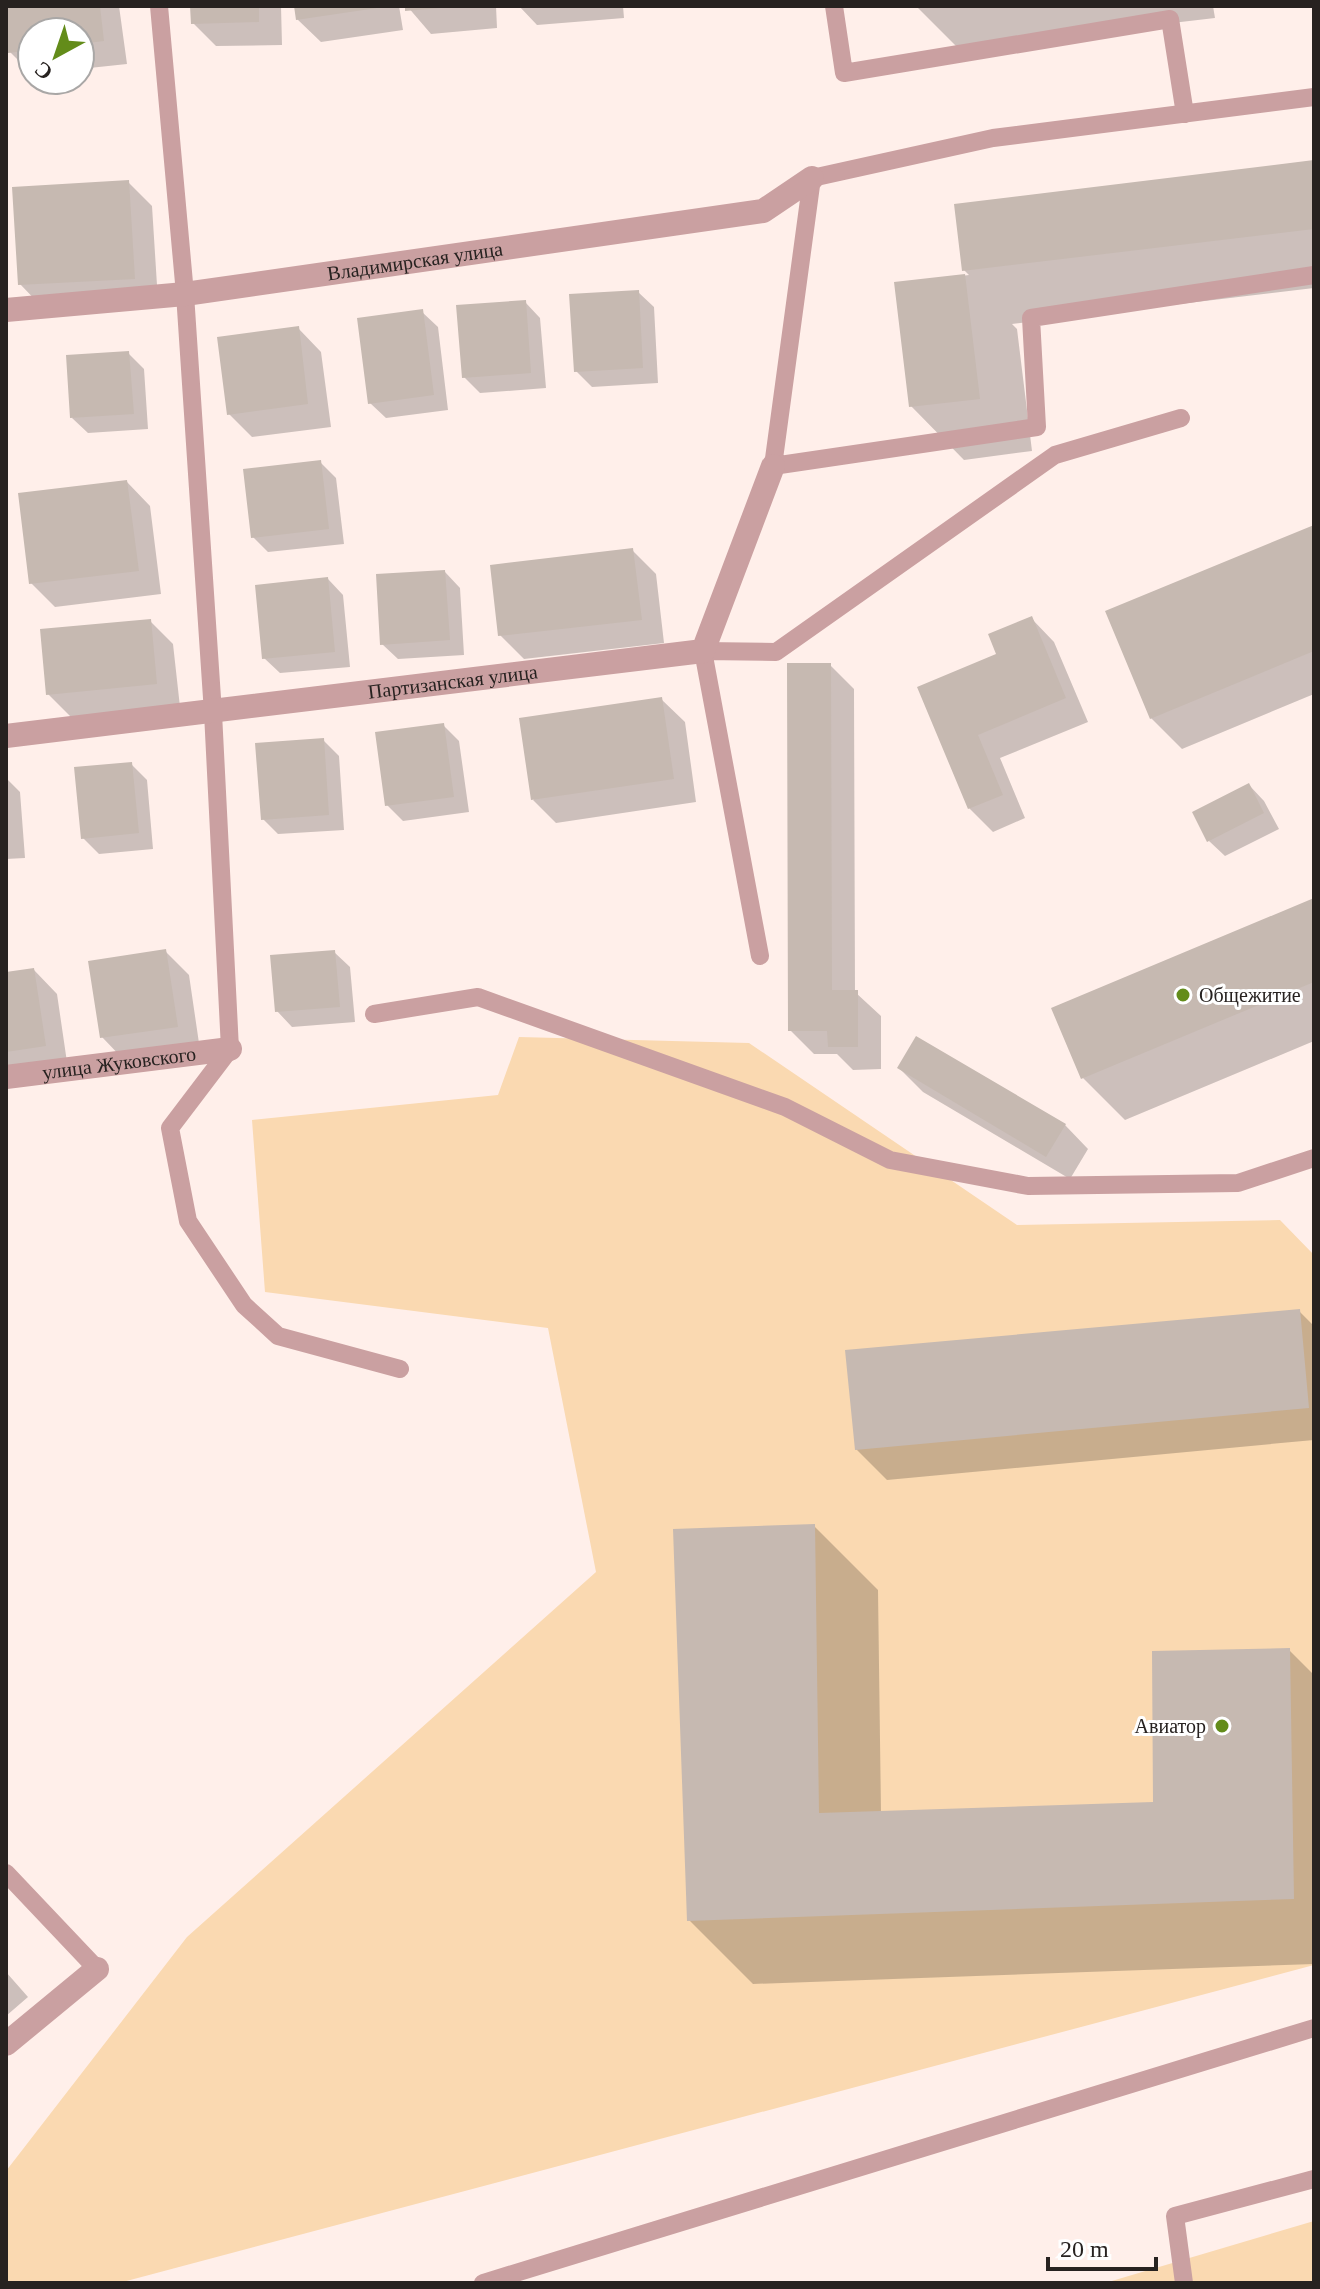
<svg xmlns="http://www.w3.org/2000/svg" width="1320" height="2289" font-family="'Times New Roman',serif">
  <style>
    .green { fill: #fad9b1 }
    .shadow { fill: #0003 }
    .building { fill: #c6b9b1 }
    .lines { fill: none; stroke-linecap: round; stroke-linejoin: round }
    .lane { stroke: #caa0a1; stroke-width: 18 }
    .street { stroke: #caa0a1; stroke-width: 24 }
    .poi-dot { fill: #638c1a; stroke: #fff; stroke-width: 3 }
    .labels { text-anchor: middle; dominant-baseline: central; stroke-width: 6; stroke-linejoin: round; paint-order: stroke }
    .street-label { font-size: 20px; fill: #272220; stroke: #fff }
    .poi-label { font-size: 20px; fill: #272220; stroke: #fff; text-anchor: start }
  </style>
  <rect width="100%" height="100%" fill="#ffefea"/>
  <!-- green -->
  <path class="green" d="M 519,1037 L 749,1043 L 1017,1225 L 1280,1220 L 1314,1255 L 1314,1965 L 119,2283 L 6,2283 L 6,2171 L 187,1937 L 596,1572 L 548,1328 L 265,1292 L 252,1120 L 498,1095 Z
    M 1314,2221 L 1314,2283 L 1105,2283 Z"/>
  <!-- shadow -->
  <path class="shadow" d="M 6,6 L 119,6 L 127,64 L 80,69 L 80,32 L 32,32 L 32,74 L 10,52 Z
    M 192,6 L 281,6 L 282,45 L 216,46 L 193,23 Z
    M 296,6 L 399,6 L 403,30 L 321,42 L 297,19 Z
    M 407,6 L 496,6 L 497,28 L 431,34 Z
    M 519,6 L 623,6 L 624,18 L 537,25 Z
    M 916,6 L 1213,6 L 1215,18 L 958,48 Z
    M 1314,162 L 1314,288 L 1012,324 L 1017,329 L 1032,451 L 964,460 L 911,406 L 896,284 L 969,275 L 964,270 Z
    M 128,182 L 152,206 L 158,301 L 43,308 L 20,284 Z
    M 638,292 L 654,307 L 658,383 L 592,387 L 576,371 Z
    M 525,302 L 540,318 L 546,388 L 480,393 L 464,377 Z
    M 422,312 L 438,327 L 448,410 L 386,418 L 370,403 Z
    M 298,328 L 321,352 L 331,427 L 252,437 L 229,414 Z
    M 128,353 L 144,369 L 148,429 L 88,433 L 72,418 Z
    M 320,462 L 336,478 L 344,544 L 268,552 L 253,537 Z
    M 127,482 L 150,506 L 161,594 L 55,607 L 31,583 Z
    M 1314,527 L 1314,694 L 1182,749 L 1151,718 Z
    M 632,550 L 656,574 L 664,643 L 524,659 L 500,635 Z
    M 445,572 L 460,588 L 464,655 L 398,659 L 382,644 Z
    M 328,579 L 343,595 L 350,667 L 280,673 L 264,658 Z
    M 1031,618 L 1054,642 L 1088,722 L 1000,758 L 1025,818 L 993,832 L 969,808 L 919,688 L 999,655 Z
    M 150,621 L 173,644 L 180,707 L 72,718 L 48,694 Z
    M 830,665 L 854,689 L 855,992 L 881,1016 L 881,1069 L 853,1070 L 837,1054 L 814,1054 L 790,1030 Z
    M 661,699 L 685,722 L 696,802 L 556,823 L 533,800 Z
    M 443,725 L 459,741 L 469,812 L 403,821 L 387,805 Z
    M 323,740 L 339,756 L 344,830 L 278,834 L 263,819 Z
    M 131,764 L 147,780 L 153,849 L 99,854 L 83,838 Z
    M 6,778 L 20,792 L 25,858 L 6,859 Z
    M 1249,785 L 1264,801 L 1279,829 L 1225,856 L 1209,841 Z
    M 1314,901 L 1314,1041 L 1125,1120 L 1083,1078 Z
    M 165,951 L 189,975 L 200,1050 L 125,1061 L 102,1037 Z
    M 334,952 L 350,967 L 355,1022 L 292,1027 L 277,1011 Z
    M 34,970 L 57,994 L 68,1069 L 6,1078 L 6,974 Z
    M 899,1068 L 1065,1125 L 1088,1149 L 1070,1179 L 923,1092 Z
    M 1299,1311 L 1314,1326 L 1314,1440 L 887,1480 L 856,1449 Z
    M 814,1526 L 878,1590 L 881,1813 L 1155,1804 L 1289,1650 L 1314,1675 L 1314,1964 L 753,1984 L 689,1920 Z
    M 6,1972 L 28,1997 L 6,2016 Z"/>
  <!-- building -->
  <path class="building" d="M 6,6 L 100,6 L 104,41 L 80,44 L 80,32 L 32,32 L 32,50 L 8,53 Z
    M 190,6 L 259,6 L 259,22 L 191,24 Z
    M 294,6 L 377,6 L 377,8 L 296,20 Z
    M 405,6 L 441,6 L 441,8 L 405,11 Z
    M 1314,160 L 1314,229 L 962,271 L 954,204 Z
    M 129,180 L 135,279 L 18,285 L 12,187 Z
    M 965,274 L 980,399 L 909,407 L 894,282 Z
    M 639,290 L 643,368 L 574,372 L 569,294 Z
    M 526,300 L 531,373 L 462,378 L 456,305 Z
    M 423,309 L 434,395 L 368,404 L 357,318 Z
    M 299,326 L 308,404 L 227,415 L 217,337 Z
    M 129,351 L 134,414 L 70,418 L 66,355 Z
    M 321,460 L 329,529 L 251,538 L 243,469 Z
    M 127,480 L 139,571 L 29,584 L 18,493 Z
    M 1314,525 L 1314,651 L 1150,719 L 1105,611 Z
    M 633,548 L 642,620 L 498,636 L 490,565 Z
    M 445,570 L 450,640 L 380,645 L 376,574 Z
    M 328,577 L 335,652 L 262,659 L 255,585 Z
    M 1032,616 L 1066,698 L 978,735 L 1003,795 L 968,809 L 917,687 L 996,654 L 988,634 Z
    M 151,619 L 157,684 L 46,695 L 40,629 Z
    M 787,663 L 831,663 L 832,990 L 858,990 L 858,1047 L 828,1047 L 827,1031 L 788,1031 Z
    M 662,697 L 674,779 L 531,800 L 519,718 Z
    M 444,723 L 454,797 L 385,806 L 375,732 Z
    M 324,738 L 329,815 L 261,820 L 255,743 Z
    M 132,762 L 139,833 L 81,839 L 74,767 Z
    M 1249,783 L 1264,813 L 1207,842 L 1192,812 Z
    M 1314,898 L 1314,982 L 1081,1079 L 1051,1008 Z
    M 166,949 L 178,1027 L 100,1038 L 88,961 Z
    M 335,950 L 340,1007 L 275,1012 L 270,955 Z
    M 34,968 L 46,1046 L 6,1052 L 6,972 Z
    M 916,1036 L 1066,1124 L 1046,1157 L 897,1068 Z
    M 1300,1309 L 1309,1408 L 855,1450 L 845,1350 Z
    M 815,1524 L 819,1813 L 1153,1802 L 1152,1651 L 1290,1648 L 1294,1899 L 687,1921 L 673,1529 Z"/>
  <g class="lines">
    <!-- lane -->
    <path class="lane" d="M 159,6 L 185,294 L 213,713 L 230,1049 L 170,1128 L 188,1221 L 244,1305 L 278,1336 L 400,1369
      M 834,6 L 844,73 L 1170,19 L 1185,114
      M 1314,97 L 993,138 L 812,178 L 773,466 L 1037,427 L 1031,318 L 1314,275
      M 760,956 L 703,651 L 776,652 L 1055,455 L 1181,418
      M 374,1014 L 478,997 L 785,1107 L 890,1160 L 1028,1186 L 1238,1183 L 1314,1158
      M 6,1873 L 97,1969
      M 483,2283 L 1314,2028
      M 1184,2283 L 1175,2216 L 1314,2179"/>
    <!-- street -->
    <g class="street">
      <path id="s1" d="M 6,310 L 185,294 L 763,211 L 812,178"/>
      <path id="s2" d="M 6,736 L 703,651 L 773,466"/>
      <path id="s3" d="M 6,1077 L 230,1049"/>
      <path d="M 6,2044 L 97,1969"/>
    </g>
  </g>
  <!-- markers -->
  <g class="poi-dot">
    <circle cx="1183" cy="995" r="8"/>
    <circle cx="1222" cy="1726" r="8"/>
  </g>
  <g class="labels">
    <!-- street labels -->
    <g class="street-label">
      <text stroke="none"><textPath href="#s1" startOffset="412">Владимирская улица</textPath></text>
      <text stroke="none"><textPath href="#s2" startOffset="450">Партизанская улица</textPath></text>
      <text stroke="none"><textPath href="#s3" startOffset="114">улица Жуковского</textPath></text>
    </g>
    <!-- poi labels -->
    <g class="poi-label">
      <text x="1199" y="995">Общежитие</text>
      <text x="1206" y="1726" text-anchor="end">Авиатор</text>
    </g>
  </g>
  <!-- border -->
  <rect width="1320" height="2289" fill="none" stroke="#272220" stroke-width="16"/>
  <!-- north arrow -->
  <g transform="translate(56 56) rotate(220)"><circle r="38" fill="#ffffff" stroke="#a9a7a6" stroke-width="2"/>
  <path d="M0-6L14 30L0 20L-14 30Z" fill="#638c1a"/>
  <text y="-12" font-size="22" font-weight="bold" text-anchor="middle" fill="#272220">С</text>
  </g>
  <!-- scale -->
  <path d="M1048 2257v12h108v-12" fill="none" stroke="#272220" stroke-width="4"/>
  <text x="1060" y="2257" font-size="24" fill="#272220" stroke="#ffffff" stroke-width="6" paint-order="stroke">20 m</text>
</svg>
